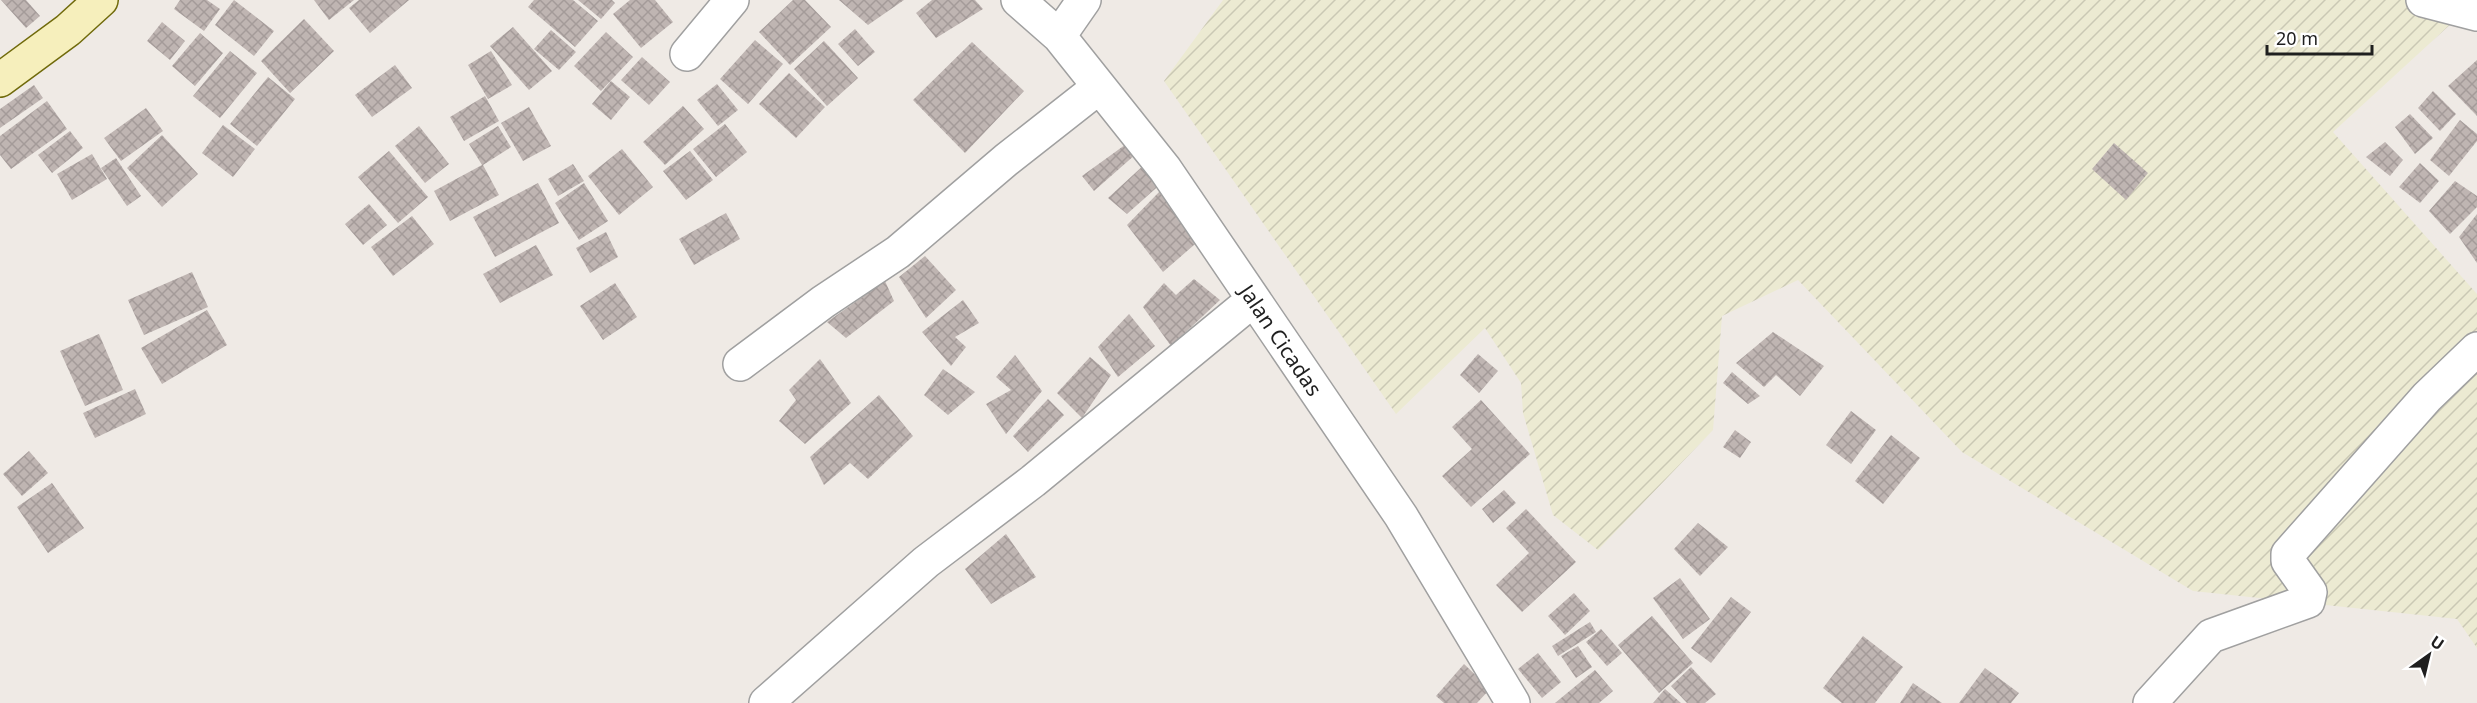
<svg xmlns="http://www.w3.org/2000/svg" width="2477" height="703" font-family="'Noto Sans',sans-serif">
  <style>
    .farmland { fill: url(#farmland-furrows) }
    .building { fill: url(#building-cross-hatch) }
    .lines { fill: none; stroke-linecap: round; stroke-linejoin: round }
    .street-casing { stroke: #a0a0a0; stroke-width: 36 }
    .secondary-casing { stroke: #706a0b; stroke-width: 36 }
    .street { stroke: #fff; stroke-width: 33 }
    .secondary { stroke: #f6efbc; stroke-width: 33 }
    .labels { text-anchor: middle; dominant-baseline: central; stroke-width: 6; stroke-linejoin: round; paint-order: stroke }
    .street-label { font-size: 21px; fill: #1f1f1f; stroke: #fff }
  </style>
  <defs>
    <pattern id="farmland-furrows" width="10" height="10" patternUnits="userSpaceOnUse" patternTransform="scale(1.5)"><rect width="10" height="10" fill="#ecead2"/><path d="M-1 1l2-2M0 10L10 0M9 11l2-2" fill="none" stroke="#cac8b4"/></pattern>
    <pattern id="building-cross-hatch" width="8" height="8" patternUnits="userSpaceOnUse" patternTransform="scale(1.5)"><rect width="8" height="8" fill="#bfb5b2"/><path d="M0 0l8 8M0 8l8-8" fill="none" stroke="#a49b99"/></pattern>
  </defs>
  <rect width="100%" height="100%" fill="#efeae5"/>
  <!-- farmland -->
  <path class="farmland" d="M 1223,0 L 2477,0 L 2333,132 L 2477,294 L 2477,648 L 2457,619 L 2193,591 L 1962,452 L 1798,280 L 1722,316 L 1713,430 L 1598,550 L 1553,515 L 1523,413 L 1521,383 L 1485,328 L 1396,414 L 1164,81 Z"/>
  <!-- building -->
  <path class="building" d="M 1,0 L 26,0 L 40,16 L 26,28 Z
    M 180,0 L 207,0 L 220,9 L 204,31 L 174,9 Z
    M 234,0 L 274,31 L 254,56 L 215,25 Z
    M 314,0 L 354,0 L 329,20 Z
    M 359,0 L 409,0 L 370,33 L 349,8 Z
    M 534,0 L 573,0 L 598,21 L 575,47 L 528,7 Z
    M 578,0 L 612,0 L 615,3 L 601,19 Z
    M 630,0 L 655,0 L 673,22 L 641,48 L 613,14 Z
    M 793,0 L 805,0 L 831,27 L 790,65 L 759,32 Z
    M 839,0 L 904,0 L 868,25 Z
    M 932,0 L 975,0 L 983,9 L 936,38 L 916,13 Z
    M 304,19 L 334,51 L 290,93 L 261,61 Z
    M 162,22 L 185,41 L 170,60 L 147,41 Z
    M 513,27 L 552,71 L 529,90 L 490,46 Z
    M 855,29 L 875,52 L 858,66 L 838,44 Z
    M 551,30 L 576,52 L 559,70 L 534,49 Z
    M 606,32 L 633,57 L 601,91 L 574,66 Z
    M 200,33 L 223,53 L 195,86 L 172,66 Z
    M 755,40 L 783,64 L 748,104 L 720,79 Z
    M 824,41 L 858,78 L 827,106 L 794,69 Z
    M 972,42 L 1024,91 L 965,153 L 913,100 Z
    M 230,51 L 257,73 L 220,118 L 193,96 Z
    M 491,51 L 512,85 L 488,99 L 468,65 Z
    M 642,57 L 670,82 L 649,105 L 621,80 Z
    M 2477,60 L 2477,116 L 2448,86 Z
    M 395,65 L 412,88 L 372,117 L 355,95 Z
    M 789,73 L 825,107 L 796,138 L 759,104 Z
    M 268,77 L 295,99 L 257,146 L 230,124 Z
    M 611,81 L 630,97 L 611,120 L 592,104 Z
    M 717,84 L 738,110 L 718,126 L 697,100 Z
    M 34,85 L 43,98 L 0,128 L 0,109 Z
    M 2433,91 L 2456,114 L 2440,131 L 2418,108 Z
    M 485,96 L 499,121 L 464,141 L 450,117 Z
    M 47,101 L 67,129 L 11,169 L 0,155 L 0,136 Z
    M 683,106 L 704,129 L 665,165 L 643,142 Z
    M 529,107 L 551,146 L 523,161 L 501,123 Z
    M 146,108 L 163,131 L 121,161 L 104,138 Z
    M 2410,114 L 2433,138 L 2415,154 L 2395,127 Z
    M 2460,120 L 2477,134 L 2477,141 L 2449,176 L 2430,160 Z
    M 725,124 L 747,152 L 716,177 L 693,149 Z
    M 223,125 L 255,149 L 233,177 L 202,153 Z
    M 419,126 L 449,164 L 425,183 L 395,146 Z
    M 498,126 L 511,147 L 483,165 L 499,195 L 450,221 L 434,191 L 482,165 L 469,144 Z
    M 70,131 L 83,148 L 52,173 L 38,155 Z
    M 162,135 L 198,174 L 162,207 L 127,168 Z
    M 1129,142 L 1136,154 L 1094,191 L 1082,176 Z
    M 2385,142 L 2403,160 L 2390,176 L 2366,157 Z
    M 2114,143 L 2148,173 L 2126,200 L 2092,169 Z
    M 622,149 L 653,187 L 619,215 L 588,176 Z
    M 389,151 L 428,197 L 398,223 L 358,177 Z
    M 690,151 L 713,180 L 686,200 L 663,171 Z
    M 92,154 L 107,179 L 72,200 L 57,174 Z
    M 116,158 L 141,196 L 127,206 L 101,168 Z
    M 2420,163 L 2439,181 L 2420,203 L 2399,187 Z
    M 573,164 L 584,181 L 558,196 L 548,179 Z
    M 1145,164 L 1164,181 L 1127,214 L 1108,198 Z
    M 2455,181 L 2477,196 L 2477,207 L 2450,234 L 2429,211 Z
    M 538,183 L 559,223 L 495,257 L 473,217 Z
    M 584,183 L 608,221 L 579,240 L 555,203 Z
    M 1160,191 L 1202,238 L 1163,272 L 1127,225 Z
    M 369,204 L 387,225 L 363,245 L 345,224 Z
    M 726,213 L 740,239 L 694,265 L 679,239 Z
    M 2477,214 L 2477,263 L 2459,237 Z
    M 412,216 L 434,244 L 393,276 L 371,247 Z
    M 606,232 L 618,257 L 590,273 L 576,248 Z
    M 536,245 L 553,275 L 500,303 L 483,274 Z
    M 925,256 L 956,290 L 926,318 L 899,277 Z
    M 192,272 L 208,307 L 144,335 L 128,300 Z
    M 1194,279 L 1220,300 L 1171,346 L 1143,307 L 1164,283 L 1176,295 Z
    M 885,281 L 894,301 L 846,338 L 827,322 Z
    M 615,283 L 637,317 L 603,340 L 580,306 Z
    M 963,300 L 979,323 L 955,337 L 966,347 L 951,366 L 922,332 Z
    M 207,310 L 227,345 L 162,384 L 141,348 Z
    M 1129,314 L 1155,346 L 1118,377 L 1098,347 Z
    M 1773,332 L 1824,366 L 1800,396 L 1776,375 L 1764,387 L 1736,363 Z
    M 99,334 L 123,390 L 85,406 L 60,351 Z
    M 1478,354 L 1498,371 L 1479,393 L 1460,375 Z
    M 1015,355 L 1042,391 L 1006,434 L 986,404 L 1011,390 L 996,377 Z
    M 1090,357 L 1111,375 L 1082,418 L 1057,393 Z
    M 820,359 L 851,403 L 805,444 L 779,421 L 796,400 L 789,390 Z
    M 943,369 L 975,392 L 948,415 L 924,395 Z
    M 1732,372 L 1760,396 L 1748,404 L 1723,383 Z
    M 135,389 L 146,414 L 95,438 L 83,413 Z
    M 879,395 L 913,436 L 868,479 L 850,463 L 824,485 L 810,457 Z
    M 1048,399 L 1064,415 L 1028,452 L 1013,436 Z
    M 1481,400 L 1530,454 L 1471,507 L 1442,476 L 1472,449 L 1452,427 Z
    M 1851,411 L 1876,430 L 1851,464 L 1826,445 Z
    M 1735,430 L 1751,442 L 1740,458 L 1723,447 Z
    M 1891,435 L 1920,458 L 1883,504 L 1855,481 Z
    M 29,451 L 48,473 L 22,496 L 3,474 Z
    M 52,483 L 84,528 L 48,553 L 17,507 Z
    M 1504,490 L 1516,503 L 1493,523 L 1482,509 Z
    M 1526,509 L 1576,562 L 1522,612 L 1496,585 L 1529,553 L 1506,528 Z
    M 1698,523 L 1728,547 L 1700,576 L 1674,549 Z
    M 1006,534 L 1036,577 L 991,604 L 965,569 Z
    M 1680,578 L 1710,619 L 1683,639 L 1653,598 Z
    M 1574,593 L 1590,611 L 1565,635 L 1548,616 Z
    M 1731,597 L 1751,612 L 1711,663 L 1691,648 Z
    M 1652,616 L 1693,663 L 1659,693 L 1618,645 Z
    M 1590,622 L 1596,632 L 1558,656 L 1552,646 Z
    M 1601,629 L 1622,653 L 1607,666 L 1586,642 Z
    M 1863,636 L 1903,667 L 1875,703 L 1842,703 L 1823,688 Z
    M 1578,646 L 1592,667 L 1576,678 L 1561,656 Z
    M 1538,653 L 1561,682 L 1542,698 L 1518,669 Z
    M 1464,664 L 1490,689 L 1477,703 L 1444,703 L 1436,696 Z
    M 1691,667 L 1716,694 L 1705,703 L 1687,703 L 1671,686 Z
    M 1985,668 L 2019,693 L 2011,703 L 1959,703 Z
    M 1595,670 L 1613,691 L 1599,703 L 1555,703 Z
    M 1913,683 L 1942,703 L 1900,703 Z
    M 1665,689 L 1681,703 L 1653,703 Z"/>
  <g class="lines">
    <!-- street casing -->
    <g class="street-casing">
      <path id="street" d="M 1018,0 L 1059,36 L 1165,169 L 1401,516 L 1513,703
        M 2423,0 L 2477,14
        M 1059,36 L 1084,0
        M 687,54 L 732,0
        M 740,364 L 823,302 L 898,252 L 1006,160 L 1099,87
        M 766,703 L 926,562 L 1033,481 L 1253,300
        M 2150,703 L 2211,636 L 2308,601 L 2310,592 L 2288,561 L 2288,554 L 2427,397 L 2477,349"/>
    </g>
    <!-- secondary casing -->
    <g class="secondary-casing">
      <path id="secondary" d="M 0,80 L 68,30 L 101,0"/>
    </g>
    <!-- street -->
    <use href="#street" class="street"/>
    <!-- secondary -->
    <use href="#secondary" class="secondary"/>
  </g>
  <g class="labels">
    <!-- street labels -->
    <g class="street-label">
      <text transform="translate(1281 340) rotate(56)">Jalan Cicadas</text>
    </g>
  </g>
  <!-- north arrow -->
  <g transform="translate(2429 655) rotate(34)" stroke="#ffffff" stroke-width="4.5" paint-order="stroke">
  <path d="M0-4.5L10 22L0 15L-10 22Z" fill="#1f1f1f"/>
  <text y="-9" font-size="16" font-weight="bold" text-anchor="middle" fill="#1f1f1f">U</text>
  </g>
  <!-- scale -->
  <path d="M2267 45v9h105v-9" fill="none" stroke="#1f1f1f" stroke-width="3"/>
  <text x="2276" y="45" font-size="18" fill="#1f1f1f" stroke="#ffffff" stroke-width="4.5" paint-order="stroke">20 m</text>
</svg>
